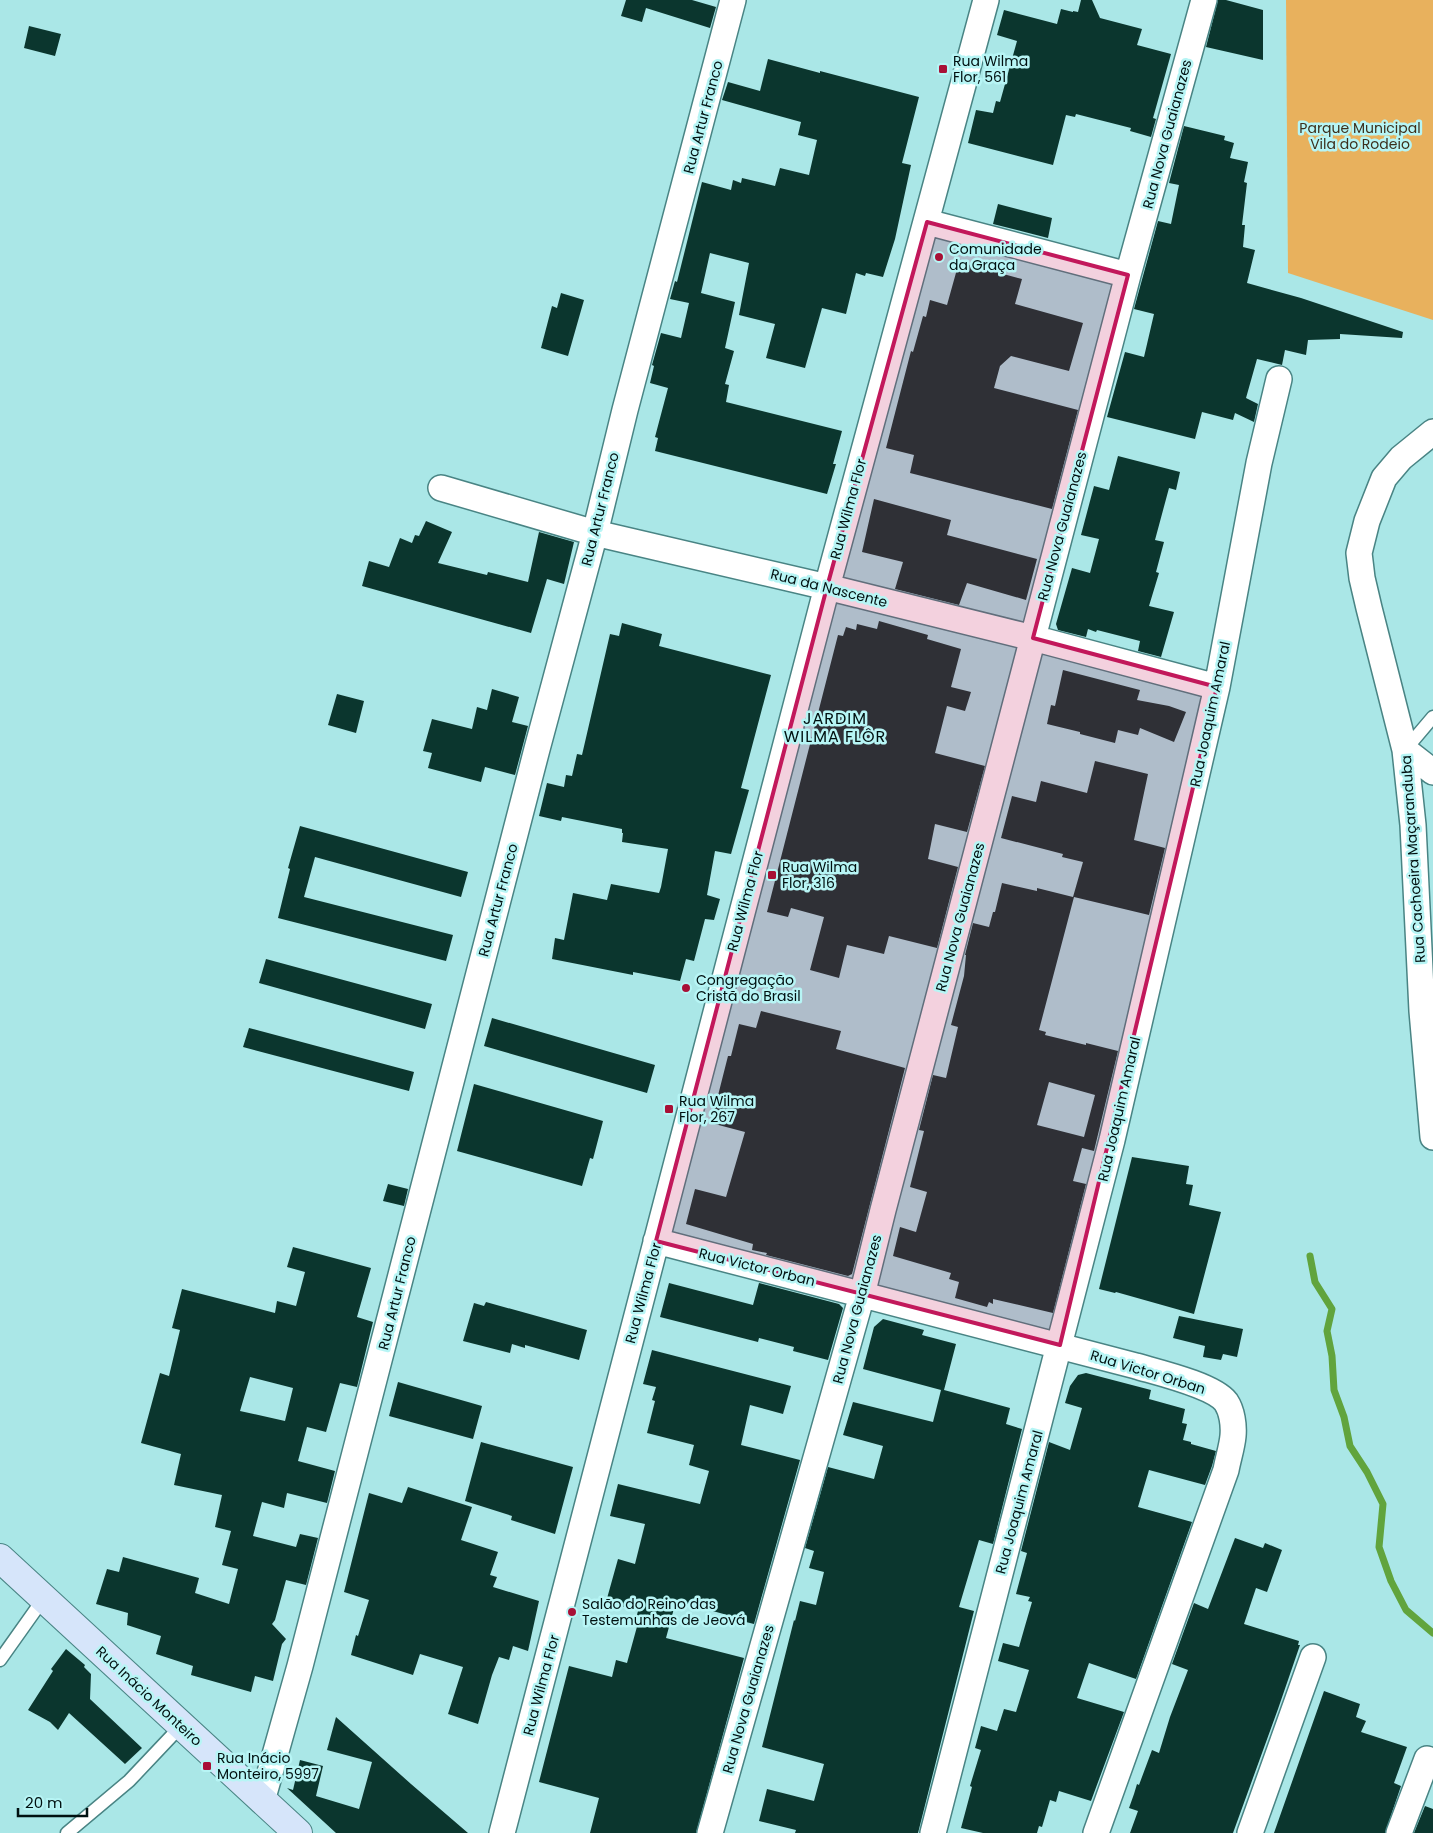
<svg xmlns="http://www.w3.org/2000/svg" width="1433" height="1833" font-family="Poppins,sans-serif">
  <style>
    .green { fill: #e8b15d }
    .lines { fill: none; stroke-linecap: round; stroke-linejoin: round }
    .stream { stroke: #61a43d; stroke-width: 7 }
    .building { fill: #0b362e; fill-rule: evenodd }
    .lane-casing { stroke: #498484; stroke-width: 15 }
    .street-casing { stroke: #498484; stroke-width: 28 }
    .secondary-casing { stroke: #498484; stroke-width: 30 }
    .lane { stroke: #fff; stroke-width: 12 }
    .street { stroke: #fff; stroke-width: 25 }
    .secondary { stroke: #d6e5fa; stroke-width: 28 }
    .marked { fill: #c2185b; fill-opacity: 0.2; stroke: #c2185b; stroke-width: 4; stroke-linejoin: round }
    .poi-dot { fill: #a81036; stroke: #b7f5f5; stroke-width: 2 }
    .labels { text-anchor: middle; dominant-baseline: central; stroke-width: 5; stroke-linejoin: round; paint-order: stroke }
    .poi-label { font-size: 14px; fill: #001010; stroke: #b7f5f5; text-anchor: start }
    .street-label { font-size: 14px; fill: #001010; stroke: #b7f5f5 }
    .park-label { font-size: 14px; fill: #3c2f1c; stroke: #b7f5f5 }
    .quarter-label { font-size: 16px; letter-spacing: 1px; fill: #001010; stroke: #b7f5f5 }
  </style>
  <rect width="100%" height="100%" fill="#aae7e7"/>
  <!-- green -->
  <path class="green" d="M 1286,0 L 1433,0 L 1433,320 L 1288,273 Z"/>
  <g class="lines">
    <!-- stream -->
    <path class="stream" d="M 1310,1256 L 1315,1282 L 1332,1309 L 1327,1331 L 1332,1356 L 1334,1390 L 1344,1417 L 1350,1446 L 1367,1472 L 1383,1504 L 1379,1547 L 1391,1581 L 1406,1610 L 1433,1633"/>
  </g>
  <!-- building -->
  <path class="building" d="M 626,0 L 692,0 L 716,7 L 710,28 L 646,8 L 642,22 L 621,16 Z
    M 1081,0 L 1092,0 L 1100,18 L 1142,29 L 1137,45 L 1171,54 L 1153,118 L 1156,119 L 1151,137 L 1130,131 L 1131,128 L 1076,114 L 1075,117 L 1066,115 L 1053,165 L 968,143 L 976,110 L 993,113 L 996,101 L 1000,102 L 1017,41 L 997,35 L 1004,10 L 1057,24 L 1061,9 L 1073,12 L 1073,11 L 1078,12 Z
    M 1218,0 L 1226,0 L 1263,10 L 1263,60 L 1206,47 Z
    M 29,26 L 61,34 L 55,56 L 24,48 Z
    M 768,59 L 820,73 L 820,71 L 919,97 L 902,163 L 911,165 L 895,239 L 883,277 L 866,273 L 865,276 L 856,273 L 846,314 L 822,308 L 805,368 L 766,358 L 775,324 L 739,315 L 749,263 L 710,253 L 701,293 L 735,302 L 725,348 L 734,351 L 725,384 L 729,385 L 726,402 L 842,431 L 833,464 L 836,464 L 827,494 L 655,451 L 658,438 L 655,437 L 668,388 L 650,383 L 654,366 L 652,365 L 661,333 L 681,338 L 689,303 L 670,299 L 675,281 L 677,282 L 702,182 L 731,190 L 733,180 L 741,183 L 742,178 L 775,186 L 780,168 L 809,175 L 817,140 L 798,135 L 801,122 L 722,100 L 728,82 L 760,91 Z
    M 1184,126 L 1225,136 L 1224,140 L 1234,143 L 1230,158 L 1248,162 L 1244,182 L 1247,183 L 1242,225 L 1245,225 L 1243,247 L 1255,250 L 1247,283 L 1301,298 L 1403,332 L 1402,338 L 1340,334 L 1340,339 L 1308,340 L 1306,355 L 1285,350 L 1282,365 L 1257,359 L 1246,398 L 1258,404 L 1254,422 L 1235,413 L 1233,420 L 1202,412 L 1195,439 L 1107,417 L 1125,352 L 1144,357 L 1154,314 L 1134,309 L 1158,221 L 1171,224 L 1179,185 L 1169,183 Z
    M 998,204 L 1052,218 L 1048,238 L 993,224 Z
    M 959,262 L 1022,279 L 1015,304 L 1083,323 L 1069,371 L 1011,356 L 1000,366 L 994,388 L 1078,410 L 1052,509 L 910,473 L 914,455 L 886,448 L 911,351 L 913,352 L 923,316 L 926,317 L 930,300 L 947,305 Z
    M 561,293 L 584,300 L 568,356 L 541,348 L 552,306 L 557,308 Z
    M 1118,456 L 1180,472 L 1176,490 L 1169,488 L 1155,540 L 1164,542 L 1156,572 L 1159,573 L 1149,606 L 1174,612 L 1161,657 L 1138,651 L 1140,641 L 1097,630 L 1096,632 L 1088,629 L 1086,637 L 1058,630 L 1056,624 L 1072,568 L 1090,573 L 1099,539 L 1081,535 L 1094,486 L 1109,490 Z
    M 874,499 L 951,520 L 947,535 L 1037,559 L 1026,600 L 967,583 L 959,605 L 895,589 L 903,562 L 862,552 Z
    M 426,521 L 452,532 L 438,563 L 487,575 L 488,572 L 528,582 L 539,532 L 574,542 L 564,584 L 547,579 L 531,633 L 362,586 L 369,561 L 389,567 L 400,538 L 412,543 L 415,535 L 419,536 Z
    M 879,621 L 928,635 L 927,639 L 961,649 L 951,687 L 971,692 L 965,711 L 947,706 L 935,753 L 985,766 L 967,832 L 935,824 L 928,859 L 958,867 L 937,948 L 889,936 L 884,954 L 847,945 L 839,978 L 810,970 L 824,917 L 791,908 L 788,917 L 767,912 L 838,635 L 843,636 L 846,627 L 856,630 L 857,624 L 877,629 Z
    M 622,623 L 662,634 L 659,646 L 771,675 L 741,788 L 749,790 L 731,854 L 715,851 L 707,895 L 720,899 L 714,920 L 705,919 L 694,961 L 686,959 L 680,981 L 633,972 L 633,975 L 552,959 L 555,938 L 564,940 L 573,893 L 607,900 L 611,884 L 659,893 L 661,887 L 668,849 L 622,842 L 623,833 L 622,833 L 622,829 L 562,817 L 561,821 L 539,816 L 547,783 L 564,787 L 566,775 L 572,776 L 577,754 L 582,755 L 610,634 L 619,636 Z
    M 1063,670 L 1140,690 L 1137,700 L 1169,706 L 1186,712 L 1174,742 L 1140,728 L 1138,735 L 1118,730 L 1115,743 L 1080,734 L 1080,732 L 1047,724 L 1051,705 L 1055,706 Z
    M 492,689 L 519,697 L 512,722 L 528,726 L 515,775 L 485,767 L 481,782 L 428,768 L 432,753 L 423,751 L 432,719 L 472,729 L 477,707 L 487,710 Z
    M 337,694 L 364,701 L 356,733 L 328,725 Z
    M 1095,761 L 1148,774 L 1134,840 L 1165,848 L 1149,915 L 1074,897 L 1039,1030 L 1046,1032 L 1045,1035 L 1086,1045 L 1086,1043 L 1118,1051 L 1094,1151 L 1082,1148 L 1073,1181 L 1086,1184 L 1053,1313 L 993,1299 L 993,1304 L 989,1302 L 987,1307 L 955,1298 L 959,1282 L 949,1279 L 951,1273 L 893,1256 L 900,1227 L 916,1232 L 927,1192 L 910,1187 L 924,1131 L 919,1130 L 933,1075 L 946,1078 L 958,1027 L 951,1025 L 964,976 L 966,955 L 965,955 L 973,923 L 989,927 L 993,912 L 995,912 L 1002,883 L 1037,891 L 1037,888 L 1073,897 L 1083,862 L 1062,857 L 1063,854 L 1001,838 L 1012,796 L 1036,802 L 1041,781 L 1087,793 ZM 1049,1082 L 1095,1095 L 1084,1137 L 1037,1125 Z
    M 300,826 L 468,872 L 461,897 L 315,857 L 304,897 L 453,935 L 446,961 L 278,918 L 290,869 L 288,868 Z
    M 266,959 L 432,1004 L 425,1029 L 259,983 Z
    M 761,1011 L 841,1031 L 836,1049 L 905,1068 L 852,1274 L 848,1276 L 766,1255 L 767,1253 L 752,1250 L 753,1244 L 686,1224 L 695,1189 L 726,1197 L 745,1132 L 711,1123 L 728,1056 L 731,1056 L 739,1024 L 756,1028 Z
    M 492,1018 L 655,1065 L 647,1093 L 484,1046 Z
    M 249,1028 L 414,1072 L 409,1091 L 243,1047 Z
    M 474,1084 L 603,1121 L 593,1159 L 590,1158 L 582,1186 L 457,1151 Z
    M 1132,1157 L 1189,1166 L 1186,1184 L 1193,1185 L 1189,1205 L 1221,1212 L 1194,1314 L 1116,1292 L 1115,1293 L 1099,1289 Z
    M 388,1184 L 408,1189 L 404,1206 L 383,1201 Z
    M 293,1247 L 371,1268 L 357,1317 L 373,1322 L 357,1387 L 340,1383 L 326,1432 L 307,1427 L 298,1461 L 335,1471 L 327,1503 L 287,1493 L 284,1508 L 262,1502 L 253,1536 L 296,1547 L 300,1534 L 318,1538 L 306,1585 L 286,1580 L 275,1620 L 272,1624 L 286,1639 L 282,1644 L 273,1681 L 255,1676 L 251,1692 L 191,1675 L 193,1666 L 156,1654 L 161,1636 L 127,1625 L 128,1613 L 96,1604 L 107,1569 L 119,1572 L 123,1557 L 199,1578 L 195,1593 L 229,1604 L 238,1569 L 222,1565 L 231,1531 L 215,1527 L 222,1495 L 174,1485 L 181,1454 L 141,1443 L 160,1373 L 169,1376 L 180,1330 L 172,1328 L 182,1289 L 275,1313 L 277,1301 L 296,1306 L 305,1272 L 287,1267 ZM 250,1377 L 293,1388 L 285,1421 L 240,1411 Z
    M 669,1283 L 753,1305 L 759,1283 L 839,1304 L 843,1308 L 828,1360 L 793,1351 L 794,1347 L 759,1338 L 758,1342 L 660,1317 Z
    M 486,1302 L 587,1330 L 579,1360 L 525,1345 L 525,1348 L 512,1344 L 510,1353 L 463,1341 L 474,1303 L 484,1306 Z
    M 1179,1316 L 1243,1329 L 1237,1357 L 1223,1354 L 1221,1360 L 1203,1357 L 1205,1346 L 1173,1338 Z
    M 883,1319 L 924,1330 L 922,1335 L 956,1344 L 944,1390 L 1010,1408 L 1006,1424 L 1022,1429 L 993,1544 L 979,1540 L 959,1607 L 974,1611 L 918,1833 L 795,1833 L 796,1830 L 759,1821 L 767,1789 L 814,1801 L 824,1764 L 762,1747 L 794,1620 L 795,1621 L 800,1601 L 816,1605 L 824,1572 L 809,1568 L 814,1551 L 805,1548 L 828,1467 L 874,1479 L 883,1446 L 843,1435 L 853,1402 L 933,1422 L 941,1390 L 863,1369 L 874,1327 Z
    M 652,1350 L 791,1386 L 783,1414 L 750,1405 L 741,1445 L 800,1460 L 754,1624 L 742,1621 L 742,1619 L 676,1601 L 666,1638 L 744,1658 L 696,1833 L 590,1833 L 599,1798 L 539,1782 L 569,1666 L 612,1677 L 616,1660 L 627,1663 L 638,1623 L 635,1622 L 638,1611 L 606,1602 L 618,1559 L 635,1564 L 645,1524 L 610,1516 L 618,1484 L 700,1504 L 709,1471 L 689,1465 L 694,1445 L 647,1433 L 655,1401 L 652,1400 L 656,1387 L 643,1384 Z
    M 1086,1373 L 1151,1390 L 1149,1399 L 1185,1409 L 1182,1423 L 1187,1424 L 1183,1440 L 1191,1442 L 1191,1444 L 1216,1451 L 1212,1466 L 1205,1485 L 1149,1470 L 1138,1507 L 1192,1522 L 1136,1679 L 1089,1663 L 1077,1698 L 1124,1712 L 1091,1801 L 1059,1791 L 1056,1802 L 1050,1800 L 1042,1827 L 1039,1826 L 1037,1833 L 983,1833 L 961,1828 L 972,1787 L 970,1786 L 981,1750 L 975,1748 L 981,1726 L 997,1731 L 1004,1709 L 1016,1712 L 1029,1670 L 998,1661 L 1003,1643 L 1019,1647 L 1025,1626 L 1032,1602 L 1028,1601 L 1030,1597 L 1016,1594 L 1027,1553 L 1021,1551 L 1049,1442 L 1070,1450 L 1082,1408 L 1065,1403 L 1070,1386 L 1078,1375 Z
    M 398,1382 L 482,1406 L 473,1439 L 389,1416 Z
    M 481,1442 L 573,1467 L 555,1534 L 511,1520 L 512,1516 L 465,1501 Z
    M 408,1487 L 472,1507 L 461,1540 L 498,1552 L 490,1575 L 497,1577 L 493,1587 L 539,1601 L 528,1651 L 513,1646 L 509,1660 L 499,1657 L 492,1675 L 478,1724 L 448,1714 L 463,1667 L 420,1654 L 413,1675 L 351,1655 L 356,1635 L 358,1636 L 369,1600 L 344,1592 L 369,1493 L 402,1503 Z
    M 1235,1538 L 1263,1548 L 1265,1543 L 1282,1550 L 1267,1592 L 1256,1588 L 1244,1624 L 1299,1641 L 1298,1645 L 1300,1645 L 1278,1709 L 1233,1833 L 1130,1833 L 1138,1811 L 1129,1808 L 1134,1794 L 1137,1784 L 1139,1785 L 1152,1750 L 1159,1753 L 1170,1717 L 1188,1670 L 1172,1664 L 1194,1603 L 1208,1609 Z
    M 66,1649 L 85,1665 L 84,1667 L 91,1674 L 90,1699 L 142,1748 L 125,1764 L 69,1713 L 58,1730 L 50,1722 L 28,1710 L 53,1671 L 51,1669 Z
    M 1324,1691 L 1360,1704 L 1356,1717 L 1366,1721 L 1361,1732 L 1407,1747 L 1394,1783 L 1401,1786 L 1385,1833 L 1274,1833 Z
    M 336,1717 L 411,1784 L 468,1833 L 336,1833 L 287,1788 L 293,1790 L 300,1760 L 323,1766 L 316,1796 L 359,1809 L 372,1762 L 327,1750 Z
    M 1425,1806 L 1433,1809 L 1433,1833 L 1414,1833 Z"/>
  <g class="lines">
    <!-- lane casing -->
    <g class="lane-casing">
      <path id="lane" d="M 1405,750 L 1433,717
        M 0,1660 L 44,1598
        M 67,1833 L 129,1781 L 181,1726"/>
    </g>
    <!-- street casing -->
    <g class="street-casing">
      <path id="street" d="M 927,222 L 1128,275
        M 1433,432 L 1401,458 L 1384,478 L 1367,521 L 1359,553 L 1362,578 L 1369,608 L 1405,750 L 1413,825 L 1422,1011 L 1433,1137
        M 441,488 L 595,533 L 827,587 L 1033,638 L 1217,687
        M 1405,750 L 1433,772
        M 656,1241 L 1136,1366 C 1156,1372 1213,1385 1226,1402 C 1232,1411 1234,1425 1233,1436 C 1232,1447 1228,1459 1226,1470 L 1096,1833
        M 262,1801 L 300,1666 L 355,1453 L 537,749 L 595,533 L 625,410 L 733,0
        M 502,1833 L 827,587 L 986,0
        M 710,1833 L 862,1295 L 883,1210 L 1128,275 L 1204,0
        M 933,1833 L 1112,1140 L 1217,687 L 1259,463 L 1279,379
        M 1250,1833 L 1313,1657
        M 1399,1833 L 1427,1759"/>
    </g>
    <!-- secondary casing -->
    <g class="secondary-casing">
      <path id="secondary" d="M 0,1558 L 298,1833"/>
    </g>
    <!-- lane -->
    <use href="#lane" class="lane"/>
    <!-- street -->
    <use href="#street" class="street"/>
    <!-- secondary -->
    <use href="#secondary" class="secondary"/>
  </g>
  <!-- marked area -->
  <path class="marked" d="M 927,222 L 1128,275 L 1033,638 L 1217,687 L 1060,1345 L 656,1241 L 827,587 Z"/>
  <!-- markers -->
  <g class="poi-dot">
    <rect x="938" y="64" width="10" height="10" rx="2.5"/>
    <circle cx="939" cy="257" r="5"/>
    <rect x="767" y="870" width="10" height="10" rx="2.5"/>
    <circle cx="686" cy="988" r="5"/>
    <rect x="664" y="1104" width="10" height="10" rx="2.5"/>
    <circle cx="572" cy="1612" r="5"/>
    <rect x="202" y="1761" width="10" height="10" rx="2.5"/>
  </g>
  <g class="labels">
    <!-- poi labels -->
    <g class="poi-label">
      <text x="953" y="61">Rua Wilma<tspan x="953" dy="16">Flor, 561</tspan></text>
      <text x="949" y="249">Comunidade<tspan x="949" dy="16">da Graça</tspan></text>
      <text x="782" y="867">Rua Wilma<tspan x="782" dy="16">Flor, 316</tspan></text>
      <text x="696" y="980">Congregação<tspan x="696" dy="16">Cristã do Brasil</tspan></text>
      <text x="679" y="1101">Rua Wilma<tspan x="679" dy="16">Flor, 267</tspan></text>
      <text x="582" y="1604">Salão do Reino das<tspan x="582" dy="16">Testemunhas de Jeová</tspan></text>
      <text x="217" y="1758">Rua Inácio<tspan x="217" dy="16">Monteiro, 5997</tspan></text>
    </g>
    <!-- street labels -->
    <g class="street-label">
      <text transform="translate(703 117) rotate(-75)">Rua Artur Franco</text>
      <text transform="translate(1167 134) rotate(-75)">Rua Nova Guaianazes</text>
      <text transform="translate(600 509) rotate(-76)">Rua Artur Franco</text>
      <text transform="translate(848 509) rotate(-75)">Rua Wilma Flor</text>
      <text transform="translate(1062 526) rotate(-75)">Rua Nova Guaianazes</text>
      <text transform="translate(829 588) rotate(14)">Rua da Nascente</text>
      <text transform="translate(1210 714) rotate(-78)">Rua Joaquim Amaral</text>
      <text transform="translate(1413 859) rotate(-94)">Rua Cachoeira Maçaranduba</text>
      <text transform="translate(498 900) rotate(-75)">Rua Artur Franco</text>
      <text transform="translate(745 901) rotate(-75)">Rua Wilma Flor</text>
      <text transform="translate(960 917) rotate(-75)">Rua Nova Guaianazes</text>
      <text transform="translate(1119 1109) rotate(-77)">Rua Joaquim Amaral</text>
      <text transform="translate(757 1267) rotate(14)">Rua Victor Orban</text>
      <text transform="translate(397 1293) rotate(-76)">Rua Artur Franco</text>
      <text transform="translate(643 1293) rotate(-75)">Rua Wilma Flor</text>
      <text transform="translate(857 1309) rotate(-75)">Rua Nova Guaianazes</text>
      <text transform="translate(1148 1372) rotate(17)">Rua Victor Orban</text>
      <text transform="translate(1019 1502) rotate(-75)">Rua Joaquim Amaral</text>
      <text transform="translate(541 1685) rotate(-75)">Rua Wilma Flor</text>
      <text transform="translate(149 1696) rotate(43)">Rua Inácio Monteiro</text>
      <text transform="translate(748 1699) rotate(-74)">Rua Nova Guaianazes</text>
    </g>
    <!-- park labels -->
    <g class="park-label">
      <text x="1360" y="128">Parque Municipal<tspan x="1360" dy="16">Vila do Rodeio</tspan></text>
    </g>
    <!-- quarter labels -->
    <g class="quarter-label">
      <text x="835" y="718">JARDIM<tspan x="835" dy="18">WILMA FLÔR</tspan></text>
    </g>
  </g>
  <!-- scale -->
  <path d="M18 1808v8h69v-8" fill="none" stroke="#001010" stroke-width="2.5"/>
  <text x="25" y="1808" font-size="15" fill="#001010" stroke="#b7f5f5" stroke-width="4" paint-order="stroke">20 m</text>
</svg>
